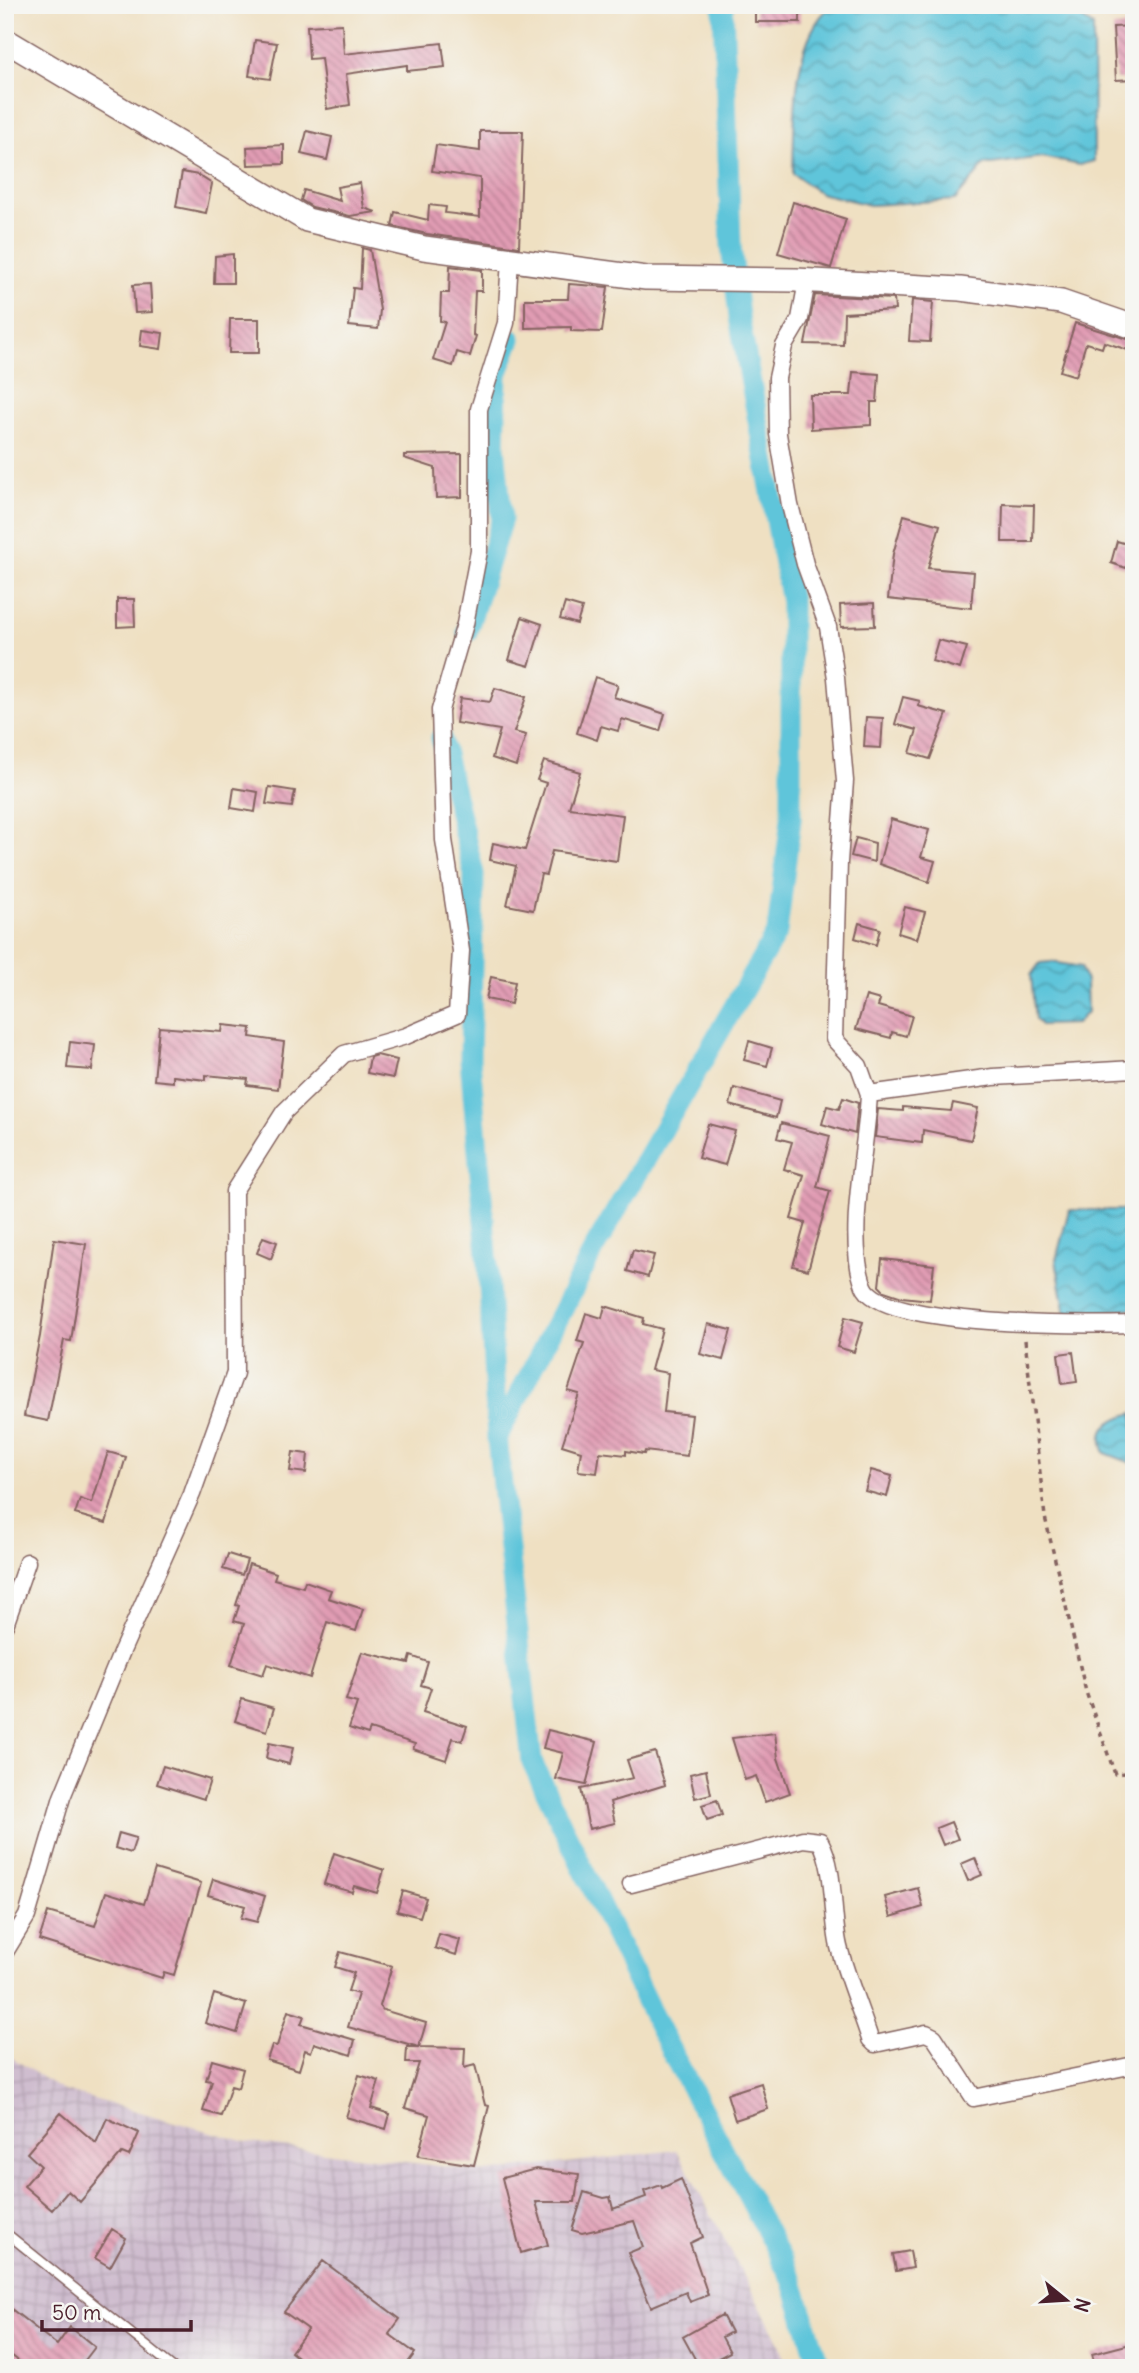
<svg xmlns="http://www.w3.org/2000/svg" width="1139" height="2373" font-family="Delius,sans-serif">
  <style>
    .industrial { fill: url(#industrial-grid) }
    .water { fill: url(#water-waves); stroke: #547282; stroke-width: 2 }
    .lines { fill: none; stroke-linecap: round; stroke-linejoin: round }
    .canal { stroke: #5ec5da; stroke-width: 21 }
    .building { fill: url(#building-back-hatch) }
    .service-casing { stroke: #846360; stroke-width: 11 }
    .minor-casing { stroke: #846360; stroke-width: 19 }
    .secondary-casing { stroke: #846360; stroke-width: 26 }
    .path { stroke: #846360; stroke-width: 3.5; stroke-dasharray: 5 5; stroke-linecap: butt }
    .service { stroke: #fff; stroke-width: 8 }
    .minor { stroke: #fff; stroke-width: 16 }
    .secondary { stroke: #fff; stroke-width: 23 }
  </style>
  <defs>
    <pattern id="industrial-grid" width="8" height="8" patternUnits="userSpaceOnUse" patternTransform="scale(1.75)"><rect width="8" height="8" fill="#cfbdcf"/><path d="M0 4h8M4 0v8" fill="none" stroke="#b3a2b2"/></pattern>
    <pattern id="water-waves" width="16" height="10" patternUnits="userSpaceOnUse" patternTransform="scale(1.75)"><rect width="16" height="10" fill="#5ec5da"/><path d="M0 5q4-4 8 0t8 0" fill="none" stroke="#509fb1"/></pattern>
    <pattern id="building-back-hatch" width="6" height="6" patternUnits="userSpaceOnUse" patternTransform="scale(1.75)"><rect width="6" height="6" fill="#e19cb4"/><path d="M-1 5l2 2M0 0l6 6M5-1l2 2" fill="none" stroke="#b87f93"/></pattern>
  </defs>
  <rect width="100%" height="100%" fill="#f6f6f2"/>
  <filter id="ink" filterUnits="userSpaceOnUse"><feTurbulence type="fractalNoise" baseFrequency=".0143" numOctaves="2"/><feDisplacementMap in="SourceGraphic" scale="14" xChannelSelector="R" yChannelSelector="G"/><feConvolveMatrix kernelMatrix="1 2 1 2 8 2 1 2 1" color-interpolation-filters="sRGB"/></filter>
  <filter id="wash" filterUnits="userSpaceOnUse"><feTurbulence type="fractalNoise" baseFrequency=".00686" numOctaves="4" result="noise"/><feDisplacementMap in="SourceGraphic" scale="28" xChannelSelector="R" yChannelSelector="G"/><feGaussianBlur stdDeviation="1.57" result="paint"/><feColorMatrix in="noise" values="0 0 0 0 0 0 0 0 0 0 0 0 0 0 0 0 0 1.4 0 .05"/><feComposite in="paint" operator="in"/></filter>
  <g filter="url(#wash)">
    <rect width="100%" height="100%" fill="#efe0c2"/>
    <!-- industrial -->
    <path class="industrial" d="M 5,2053 L 61,2090 L 250,2143 L 487,2172 L 677,2150 L 781,2346 L 786,2368 L 5,2368 Z"/>
    <!-- water -->
    <path class="water" d="M 832,5 L 1050,5 L 1066,8 L 1093,26 L 1094,161 L 1079,165 L 1042,157 L 984,165 L 955,200 L 870,205 L 820,193 L 793,174 C 795,125 790,39 832,5 Z
      M 1051,962 L 1081,967 L 1086,982 L 1087,1012 L 1076,1024 L 1041,1025 L 1035,1019 L 1031,975 L 1040,963 Z
      M 1069,1210 L 1134,1210 L 1134,1308 L 1066,1316 L 1056,1260 Z
      M 1134,1413 L 1134,1464 L 1105,1453 C 1094,1428 1112,1418 1134,1413 Z"/>
    <g class="lines">
      <!-- canal -->
      <path class="canal" d="M 723,5 L 731,246 L 739,317 L 791,602 L 791,819 L 777,932 L 594,1249 L 497,1438 L 532,1762 L 659,2028 L 792,2279 L 820,2368
        M 467,632 L 502,519 L 495,447 L 497,374 L 511,339
        M 441,738 L 474,874 L 470,1059 L 488,1266 L 497,1435"/>
    </g>
    <g id="blocks">
      <!-- building -->
      <path class="building" d="M 755,5 L 800,5 L 800,22 L 755,22 Z
        M 342,24 L 344,54 L 442,43 L 445,67 L 407,71 L 407,65 L 346,74 L 350,105 L 327,109 L 321,58 L 309,59 L 307,26 Z
        M 1134,26 L 1134,79 L 1116,80 L 1113,27 Z
        M 255,40 L 277,43 L 270,79 L 249,76 Z
        M 307,131 L 332,137 L 327,160 L 301,154 Z
        M 480,131 L 523,131 L 519,247 L 427,234 L 392,226 L 395,212 L 428,220 L 429,205 L 446,207 L 445,213 L 480,217 L 480,178 L 432,171 L 436,145 L 480,151 Z
        M 284,145 L 284,164 L 248,165 L 247,147 Z
        M 182,172 L 198,175 L 212,184 L 206,213 L 176,207 Z
        M 360,183 L 364,208 L 376,212 L 350,216 L 312,207 L 301,200 L 304,190 L 340,201 L 337,187 Z
        M 793,202 L 846,219 L 831,268 L 778,253 Z
        M 362,248 L 370,250 L 380,310 L 378,329 L 349,326 L 353,288 L 360,289 Z
        M 233,254 L 233,283 L 214,283 L 215,256 Z
        M 450,266 L 482,270 L 482,291 L 475,291 L 473,335 L 476,336 L 470,356 L 457,352 L 453,366 L 433,360 L 445,322 L 440,321 L 441,293 L 449,293 Z
        M 150,284 L 152,312 L 135,313 L 133,285 Z
        M 569,284 L 608,287 L 602,332 L 571,331 L 571,327 L 525,328 L 525,299 L 568,299 Z
        M 815,295 L 894,299 L 895,310 L 844,313 L 843,345 L 805,344 Z
        M 912,300 L 933,302 L 930,342 L 909,341 Z
        M 230,319 L 259,319 L 259,353 L 229,353 Z
        M 1075,323 L 1134,341 L 1134,352 L 1104,342 L 1102,348 L 1086,343 L 1076,376 L 1060,371 Z
        M 142,330 L 163,333 L 161,349 L 140,346 Z
        M 853,372 L 879,374 L 877,402 L 871,402 L 871,425 L 811,429 L 810,395 L 851,395 Z
        M 462,454 L 462,497 L 436,498 L 435,468 L 404,458 L 404,455 Z
        M 1003,504 L 1034,505 L 1033,542 L 1002,542 Z
        M 904,515 L 940,525 L 928,568 L 974,572 L 971,608 L 888,599 L 893,554 Z
        M 1117,541 L 1133,546 L 1126,568 L 1111,563 Z
        M 117,599 L 134,599 L 135,626 L 117,627 Z
        M 565,603 L 582,608 L 577,624 L 560,619 Z
        M 874,603 L 875,626 L 841,627 L 840,605 Z
        M 522,617 L 542,624 L 529,666 L 509,660 Z
        M 938,640 L 967,647 L 960,669 L 932,661 Z
        M 595,677 L 618,685 L 614,697 L 665,714 L 660,731 L 622,719 L 618,731 L 601,726 L 597,740 L 577,733 Z
        M 495,688 L 526,697 L 514,732 L 526,735 L 516,766 L 492,758 L 500,730 L 456,723 L 460,698 L 490,702 Z
        M 903,697 L 920,701 L 918,706 L 947,714 L 930,759 L 910,753 L 917,730 L 895,724 Z
        M 866,717 L 883,718 L 881,748 L 864,747 Z
        M 544,761 L 580,772 L 569,808 L 623,815 L 617,861 L 552,851 L 546,875 L 541,874 L 533,910 L 507,905 L 516,866 L 490,860 L 493,843 L 525,850 L 546,783 L 537,780 Z
        M 269,787 L 295,791 L 292,807 L 266,804 Z
        M 234,788 L 258,792 L 255,812 L 231,808 Z
        M 891,819 L 929,830 L 921,857 L 935,861 L 929,882 L 879,864 Z
        M 856,838 L 875,843 L 874,862 L 851,856 Z
        M 905,907 L 925,912 L 917,939 L 898,933 Z
        M 859,923 L 880,929 L 876,945 L 855,938 Z
        M 491,977 L 515,982 L 511,1004 L 486,999 Z
        M 866,996 L 880,1000 L 878,1006 L 912,1016 L 906,1036 L 892,1032 L 891,1038 L 856,1029 Z
        M 223,1025 L 251,1028 L 250,1037 L 284,1042 L 278,1089 L 247,1085 L 248,1079 L 206,1075 L 206,1080 L 173,1076 L 173,1082 L 154,1080 L 159,1027 L 222,1032 Z
        M 749,1041 L 772,1048 L 767,1066 L 744,1060 Z
        M 70,1042 L 95,1045 L 92,1070 L 67,1068 Z
        M 377,1055 L 397,1060 L 393,1078 L 367,1073 L 370,1057 Z
        M 734,1088 L 780,1101 L 776,1118 L 730,1105 Z
        M 843,1098 L 858,1103 L 855,1134 L 822,1124 L 827,1106 L 839,1109 Z
        M 953,1103 L 978,1108 L 971,1140 L 923,1130 L 922,1143 L 875,1137 L 878,1109 L 903,1111 L 903,1107 L 951,1111 Z
        M 781,1123 L 830,1136 L 817,1187 L 830,1191 L 808,1270 L 793,1266 L 805,1223 L 791,1219 L 804,1175 L 784,1169 L 792,1142 L 777,1138 Z
        M 708,1124 L 735,1131 L 725,1165 L 698,1158 Z
        M 263,1237 L 277,1242 L 271,1259 L 257,1253 Z
        M 54,1239 L 86,1244 L 71,1341 L 64,1340 L 48,1421 L 24,1416 L 40,1336 Z
        M 633,1250 L 654,1255 L 648,1277 L 627,1271 Z
        M 882,1259 L 934,1265 L 930,1300 L 902,1297 L 884,1291 L 879,1286 Z
        M 605,1306 L 644,1318 L 643,1324 L 662,1329 L 651,1370 L 668,1373 L 664,1412 L 692,1415 L 687,1456 L 645,1451 L 644,1454 L 626,1451 L 626,1455 L 600,1452 L 597,1473 L 578,1471 L 581,1451 L 562,1445 L 579,1394 L 568,1391 L 584,1343 L 577,1341 L 586,1313 L 602,1318 Z
        M 845,1317 L 863,1322 L 854,1352 L 837,1347 Z
        M 708,1324 L 731,1330 L 723,1360 L 700,1354 Z
        M 1073,1352 L 1077,1382 L 1062,1384 L 1058,1354 Z
        M 108,1452 L 126,1457 L 106,1523 L 75,1514 L 80,1499 L 92,1503 Z
        M 293,1452 L 308,1454 L 306,1473 L 290,1471 Z
        M 871,1470 L 892,1476 L 887,1497 L 865,1491 Z
        M 228,1554 L 247,1560 L 242,1575 L 223,1569 Z
        M 249,1564 L 276,1573 L 274,1579 L 303,1587 L 305,1581 L 331,1590 L 328,1598 L 363,1609 L 356,1631 L 327,1622 L 310,1678 L 267,1664 L 263,1675 L 231,1665 L 244,1624 L 234,1621 L 239,1606 L 236,1605 Z
        M 362,1652 L 409,1663 L 411,1656 L 428,1662 L 421,1685 L 431,1688 L 423,1712 L 467,1726 L 462,1741 L 453,1738 L 446,1760 L 413,1749 L 415,1744 L 370,1729 L 368,1734 L 349,1728 L 357,1703 L 346,1700 Z
        M 242,1699 L 274,1708 L 267,1731 L 235,1721 Z
        M 548,1730 L 597,1742 L 586,1785 L 556,1779 L 563,1753 L 543,1748 Z
        M 775,1733 L 778,1758 L 790,1793 L 765,1802 L 756,1776 L 745,1780 L 732,1738 Z
        M 269,1743 L 293,1748 L 289,1764 L 266,1758 Z
        M 655,1752 L 665,1785 L 610,1802 L 615,1823 L 589,1829 L 581,1789 L 633,1778 L 627,1760 Z
        M 163,1766 L 210,1780 L 204,1799 L 157,1784 Z
        M 706,1770 L 711,1794 L 695,1798 L 690,1774 Z
        M 717,1800 L 722,1815 L 707,1820 L 702,1805 Z
        M 951,1822 L 958,1839 L 943,1845 L 936,1828 Z
        M 119,1833 L 136,1838 L 131,1853 L 115,1848 Z
        M 334,1853 L 384,1870 L 377,1893 L 354,1886 L 352,1892 L 324,1884 Z
        M 975,1858 L 982,1875 L 968,1881 L 961,1864 Z
        M 155,1869 L 201,1883 L 174,1975 L 164,1972 L 162,1978 L 39,1940 L 48,1912 L 95,1926 L 106,1892 L 144,1904 Z
        M 213,1879 L 265,1896 L 257,1922 L 241,1918 L 245,1906 L 208,1895 Z
        M 918,1888 L 923,1907 L 891,1917 L 885,1897 Z
        M 403,1891 L 426,1898 L 420,1917 L 397,1911 Z
        M 439,1934 L 460,1940 L 456,1955 L 435,1948 Z
        M 340,1952 L 392,1966 L 380,2006 L 383,2010 L 426,2023 L 419,2047 L 465,2048 L 464,2068 L 475,2065 L 485,2105 L 489,2106 L 474,2165 L 418,2156 L 429,2115 L 405,2108 L 419,2063 L 406,2063 L 407,2047 L 419,2047 L 348,2027 L 358,1994 L 348,1991 L 354,1973 L 335,1967 Z
        M 214,1994 L 246,2004 L 237,2033 L 205,2023 Z
        M 288,2011 L 304,2016 L 301,2024 L 355,2040 L 351,2055 L 314,2043 L 311,2052 L 305,2050 L 299,2070 L 267,2060 L 272,2045 L 277,2046 Z
        M 212,2060 L 243,2069 L 238,2088 L 231,2086 L 221,2116 L 203,2111 L 212,2081 L 206,2080 Z
        M 359,2075 L 379,2081 L 371,2108 L 390,2114 L 386,2129 L 346,2117 Z
        M 761,2083 L 768,2109 L 735,2120 L 727,2094 Z
        M 61,2113 L 96,2143 L 107,2118 L 139,2133 L 129,2156 L 122,2153 L 80,2202 L 68,2191 L 52,2210 L 24,2186 L 41,2166 L 27,2153 Z
        M 536,2169 L 579,2174 L 575,2202 L 536,2202 L 548,2245 L 521,2253 L 502,2178 Z
        M 681,2179 L 703,2237 L 690,2243 L 708,2295 L 690,2302 L 686,2292 L 651,2307 L 628,2253 L 643,2247 L 634,2221 L 582,2233 L 572,2230 L 584,2192 L 604,2198 L 610,2197 L 613,2209 L 646,2197 L 644,2191 L 661,2185 L 662,2188 Z
        M 112,2229 L 126,2238 L 110,2267 L 95,2258 Z
        M 910,2251 L 913,2268 L 896,2271 L 893,2254 Z
        M 323,2261 L 400,2319 L 389,2334 L 415,2353 L 404,2368 L 311,2368 L 291,2352 L 308,2329 L 284,2312 Z
        M 5,2304 L 57,2345 L 70,2327 L 95,2347 L 79,2368 L 27,2368 L 5,2350 Z
        M 722,2315 L 731,2332 L 722,2337 L 730,2352 L 700,2368 L 683,2337 Z
        M 1134,2343 L 1134,2368 L 1096,2368 L 1092,2354 Z"/>
    </g>
  </g>
  <g filter="url(#ink)">
    <use href="#blocks" fill-opacity="0" stroke="#846360" stroke-width="2"/>
    <g class="lines">
      <!-- service casing -->
      <g class="service-casing">
        <path id="service" d="M 5,2232 L 174,2368"/>
      </g>
      <!-- minor casing -->
      <g class="minor-casing">
        <path id="minor" d="M 802,280 L 805,292 L 800,319 L 784,346 L 777,378 L 778,434 L 790,505 L 805,564 L 828,627 L 836,678 L 845,781 L 839,862 L 834,1039 L 859,1066 L 869,1094 L 993,1077 L 1134,1069
          M 869,1094 C 867,1146 845,1238 864,1286 C 880,1328 1091,1325 1134,1324
          M 5,1625 L 27,1562
          M 631,1884 L 803,1839 L 820,1841 C 836,1870 831,1913 839,1947 C 847,1978 860,2008 870,2039 L 875,2044 L 926,2033 L 934,2037 L 974,2098 L 1134,2065
          M 5,1952 L 27,1916 L 62,1797 L 122,1651 L 192,1494 L 235,1373 L 234,1191 L 284,1112 L 344,1054 L 406,1036 L 457,1014 L 461,951 L 444,840 L 440,710 L 465,624 L 479,551 L 479,409 L 506,323 L 510,260"/>
      </g>
      <!-- secondary casing -->
      <g class="secondary-casing">
        <path id="secondary" d="M 5,40 L 307,220 L 424,248 L 646,278 L 796,280 L 960,289 L 1061,302 L 1134,327"/>
      </g>
      <!-- path -->
      <path class="path" d="M 1025,1340 L 1045,1517 L 1086,1692 L 1115,1774 L 1134,1772"/>
      <!-- service -->
      <use href="#service" class="service"/>
      <!-- minor -->
      <use href="#minor" class="minor"/>
      <!-- secondary -->
      <use href="#secondary" class="secondary"/>
    </g>
  </g>
  <!-- margin -->
  <rect width="1139" height="2373" fill="none" stroke="#f6f6f2" stroke-width="28"/>
  <!-- north arrow -->
  <g transform="translate(1066 2300) rotate(108)" stroke="#f6f6f2" stroke-width="5" paint-order="stroke">
  <path d="M0-5L12 26L0 18L-12 26Z" fill="#4a1f2b"/>
  <text y="-10" font-size="19" font-weight="bold" text-anchor="middle" fill="#4a1f2b">N</text>
  </g>
  <!-- scale -->
  <path d="M42 2320v10h149v-10" fill="none" stroke="#4a1f2b" stroke-width="3.5"/>
  <text x="52" y="2320" font-size="21" fill="#4a1f2b" stroke="#f6f6f2" stroke-width="5" paint-order="stroke">50 m</text>
</svg>
